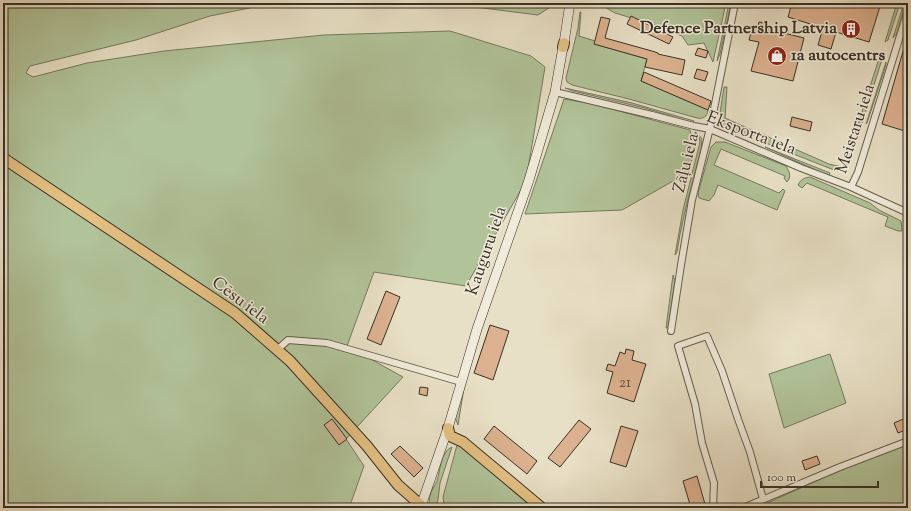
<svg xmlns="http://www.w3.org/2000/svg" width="911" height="511" font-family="'Sorts Mill Goudy',serif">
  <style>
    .green { fill: #b1c399; stroke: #757a60 }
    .building { fill: #dcb18f; stroke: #393126 }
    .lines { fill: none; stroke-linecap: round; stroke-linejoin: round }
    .minor-casing { stroke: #655d4e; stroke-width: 8 }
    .secondary-casing { stroke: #393126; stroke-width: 10 }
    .primary-casing { stroke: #393126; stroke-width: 12 }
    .minor { stroke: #f0ebda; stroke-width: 6 }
    .secondary { stroke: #f0ebda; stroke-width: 9 }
    .primary { stroke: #e4c083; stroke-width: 10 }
    .labels { text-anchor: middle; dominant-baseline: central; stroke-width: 3; stroke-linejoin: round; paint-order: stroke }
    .number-label { font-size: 15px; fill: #625140 }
    .poi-label { font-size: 17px; font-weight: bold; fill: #393126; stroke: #f0ebda; text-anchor: end }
    .street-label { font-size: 17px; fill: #393126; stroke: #f0ebda }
  </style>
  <rect width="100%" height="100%" fill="#e8e0c6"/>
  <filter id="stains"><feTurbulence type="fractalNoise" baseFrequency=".005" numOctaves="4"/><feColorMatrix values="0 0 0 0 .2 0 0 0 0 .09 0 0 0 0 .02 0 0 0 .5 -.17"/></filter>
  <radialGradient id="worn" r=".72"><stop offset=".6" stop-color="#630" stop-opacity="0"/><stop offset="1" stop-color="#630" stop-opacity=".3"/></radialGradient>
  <!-- green -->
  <path class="green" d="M 3,3 L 274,3 L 210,16 L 136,40 L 30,66 L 26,73 L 33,77 L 87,63 L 164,51 L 324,35 L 450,31 L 531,56 L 545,67 L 526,181 L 466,286 L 374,272 L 347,346 L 403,377 L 346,439 L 364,466 L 349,508 L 3,508 Z
    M 443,3 L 552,3 L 552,6 L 538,15 Z
    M 598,3 L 726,3 L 713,62 L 704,43 L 688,45 L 682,36 L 655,25 L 615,13 Z
    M 729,3 L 731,3 L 720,54 L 717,61 Z
    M 897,3 L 900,3 L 888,40 L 885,42 Z
    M 904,3 L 906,3 L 897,33 L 893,38 Z
    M 580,12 L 581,12 L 579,36 L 595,41 L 598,45 L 647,59 L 641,81 L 708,110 C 707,117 704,119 697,118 L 629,99 L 572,85 L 567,82 L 566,78 L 578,28 Z
    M 881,52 L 883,56 L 860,130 L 856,131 Z
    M 886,62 L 886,65 L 867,123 L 866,124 Z
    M 724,87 L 727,87 L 725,118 L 756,132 L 752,137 L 718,126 Z
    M 565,88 L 632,103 L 694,121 L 693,123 L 645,108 L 573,91 Z
    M 564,99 L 593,104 L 690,130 L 691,134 L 696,142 L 689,172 L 622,210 L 525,214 Z
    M 695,132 L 699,135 L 702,139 L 701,149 L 688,199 L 680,234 L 677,252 L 675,255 L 683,210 L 700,142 L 699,137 L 695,134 Z
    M 764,134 L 772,139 L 829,164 L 842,167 L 848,157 L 852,143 C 855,151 849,164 843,170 L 834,170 L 763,142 Z
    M 716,142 L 725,142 L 786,166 C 789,171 792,177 787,182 L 784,178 L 785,176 L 721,149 L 714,165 L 779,193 L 783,189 L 785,191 L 777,210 L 718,185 L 714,195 L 709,201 L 699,198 L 698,193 L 711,147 Z
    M 765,147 L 830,173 L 829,176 Z
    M 810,177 L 870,203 L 879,210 L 901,221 L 902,231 L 898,231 L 885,226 L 888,217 L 807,183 L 802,188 L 798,185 C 801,179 804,178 810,177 Z
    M 673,275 L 675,281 L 668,328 L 666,328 Z
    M 830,354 L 846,403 L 784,428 L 769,374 Z
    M 464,388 L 458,425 L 455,417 Z
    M 908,442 L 908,508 L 756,508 L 872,456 Z
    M 457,445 L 461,445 L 528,501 L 522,508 L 449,508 L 444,505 L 443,497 Z
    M 452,447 L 440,483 L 438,500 L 435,508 L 431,508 C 429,504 429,499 430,496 C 431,490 435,486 437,481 C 440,471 441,451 452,447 Z"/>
  <!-- building -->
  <path class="building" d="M 792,3 L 881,3 L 869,42 L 836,32 L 831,49 L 818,45 L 823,28 L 788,17 Z
    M 631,16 L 673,37 L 669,44 L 627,24 Z
    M 601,17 L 610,19 L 605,38 L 652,51 L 658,53 L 658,54 L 685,60 L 682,75 L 645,67 L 647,59 L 594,44 Z
    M 759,22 L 765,23 L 764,28 L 804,38 L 793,81 L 751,71 L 759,42 L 749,40 L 753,25 L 758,26 Z
    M 906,41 L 908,42 L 908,132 L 882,124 Z
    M 698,48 L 708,51 L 706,58 L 695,55 Z
    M 697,69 L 708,72 L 705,81 L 694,78 Z
    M 644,72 L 711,101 L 708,110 L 641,81 Z
    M 792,117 L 812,122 L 810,131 L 790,126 Z
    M 386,291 L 400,297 L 381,345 L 367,339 Z
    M 490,325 L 509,331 L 493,380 L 474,373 Z
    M 626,349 L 634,351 L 632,360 L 646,364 L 634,402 L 607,393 L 613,372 L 606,370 L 608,364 L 615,366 L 620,352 L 625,354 Z
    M 420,387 L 428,388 L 427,396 L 419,394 Z
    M 908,417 L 908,429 L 898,433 L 894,423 Z
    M 332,419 L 347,439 L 339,445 L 324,425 Z
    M 579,420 L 591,429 L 560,467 L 548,458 Z
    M 494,426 L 537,461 L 527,474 L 484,439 Z
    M 621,426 L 638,431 L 626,467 L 610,462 Z
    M 400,446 L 423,468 L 414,477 L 391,454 Z
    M 817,456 L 820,464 L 805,470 L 802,461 Z
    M 697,476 L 705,504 L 691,508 L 683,481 Z"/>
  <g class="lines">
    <!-- minor casing -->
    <g class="minor-casing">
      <path id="minor" d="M 555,92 L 652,115 L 694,126 L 710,129 L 801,168 L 851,187 L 908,213
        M 851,187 L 858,172 L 908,10
        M 671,331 L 681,265 L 692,200 L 711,124 L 735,3
        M 277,350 L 288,340 L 327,343 L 461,382
        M 713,508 L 714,483 L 702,443 L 695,404 L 678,346 L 707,336 L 722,371 L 738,419 L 750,452 L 763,499
        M 743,508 L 840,467 L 908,441"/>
    </g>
    <!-- secondary casing -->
    <g class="secondary-casing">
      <path id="secondary" d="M 564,43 L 570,3
        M 421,506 L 448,428 L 477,329 L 529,180 L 555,92 L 563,47"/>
    </g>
    <!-- primary casing -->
    <g class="primary-casing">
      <path id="primary" d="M 563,47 L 564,43
        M 3,158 L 235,313 L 290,361 L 367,446 L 398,485 L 424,508
        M 448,428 L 450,436 L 463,442 L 542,508"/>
    </g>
    <!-- minor -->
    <use href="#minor" class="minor"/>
    <!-- secondary -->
    <use href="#secondary" class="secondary"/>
    <!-- primary -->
    <use href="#primary" class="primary"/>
  </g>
  <!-- icons -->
  <defs>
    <g id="building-disc" transform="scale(1)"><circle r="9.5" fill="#8f2418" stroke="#f0ebda"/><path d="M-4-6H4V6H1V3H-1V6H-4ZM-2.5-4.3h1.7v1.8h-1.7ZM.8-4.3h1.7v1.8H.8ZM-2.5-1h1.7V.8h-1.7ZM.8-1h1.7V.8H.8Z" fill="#fff"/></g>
    <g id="shop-disc" transform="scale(1)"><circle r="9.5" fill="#8f2418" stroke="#f0ebda"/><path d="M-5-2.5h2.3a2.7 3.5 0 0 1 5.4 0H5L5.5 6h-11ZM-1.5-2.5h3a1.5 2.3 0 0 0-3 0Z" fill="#fff"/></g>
  </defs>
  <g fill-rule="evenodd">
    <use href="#building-disc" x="851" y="29"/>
    <use href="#shop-disc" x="777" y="56"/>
  </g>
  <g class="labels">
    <!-- number labels -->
    <g class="number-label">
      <text x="625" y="383">21</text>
    </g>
    <!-- poi labels -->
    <g class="poi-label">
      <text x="837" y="29">Defence Partnership Latvia</text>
      <text x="791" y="56" text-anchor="start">1a autocentrs</text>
    </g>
    <!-- street labels -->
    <g class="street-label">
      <text transform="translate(856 129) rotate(-72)">Meistaru iela</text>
      <text transform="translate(751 134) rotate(21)">Eksporta iela</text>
      <text transform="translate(687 163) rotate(-76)">Zāļu iela</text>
      <text transform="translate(487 251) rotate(-71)">Kauguru iela</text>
      <text transform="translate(240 301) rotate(37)">Cēsu iela</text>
    </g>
  </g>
  <!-- margin -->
  <rect width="911" height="511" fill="none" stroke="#e8e0c6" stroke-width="16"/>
  <rect x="4" y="4" width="903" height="503" fill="none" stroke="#393126" stroke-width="2"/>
  <rect x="8" y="8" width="895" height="495" fill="none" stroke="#393126"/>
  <!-- scale -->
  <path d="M761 481v6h117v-6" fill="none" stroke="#393126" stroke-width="2"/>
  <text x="767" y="481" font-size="12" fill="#393126" stroke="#f0ebda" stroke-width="3" paint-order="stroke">100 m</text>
  <rect width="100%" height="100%" filter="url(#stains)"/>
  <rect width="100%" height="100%" fill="url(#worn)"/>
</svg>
